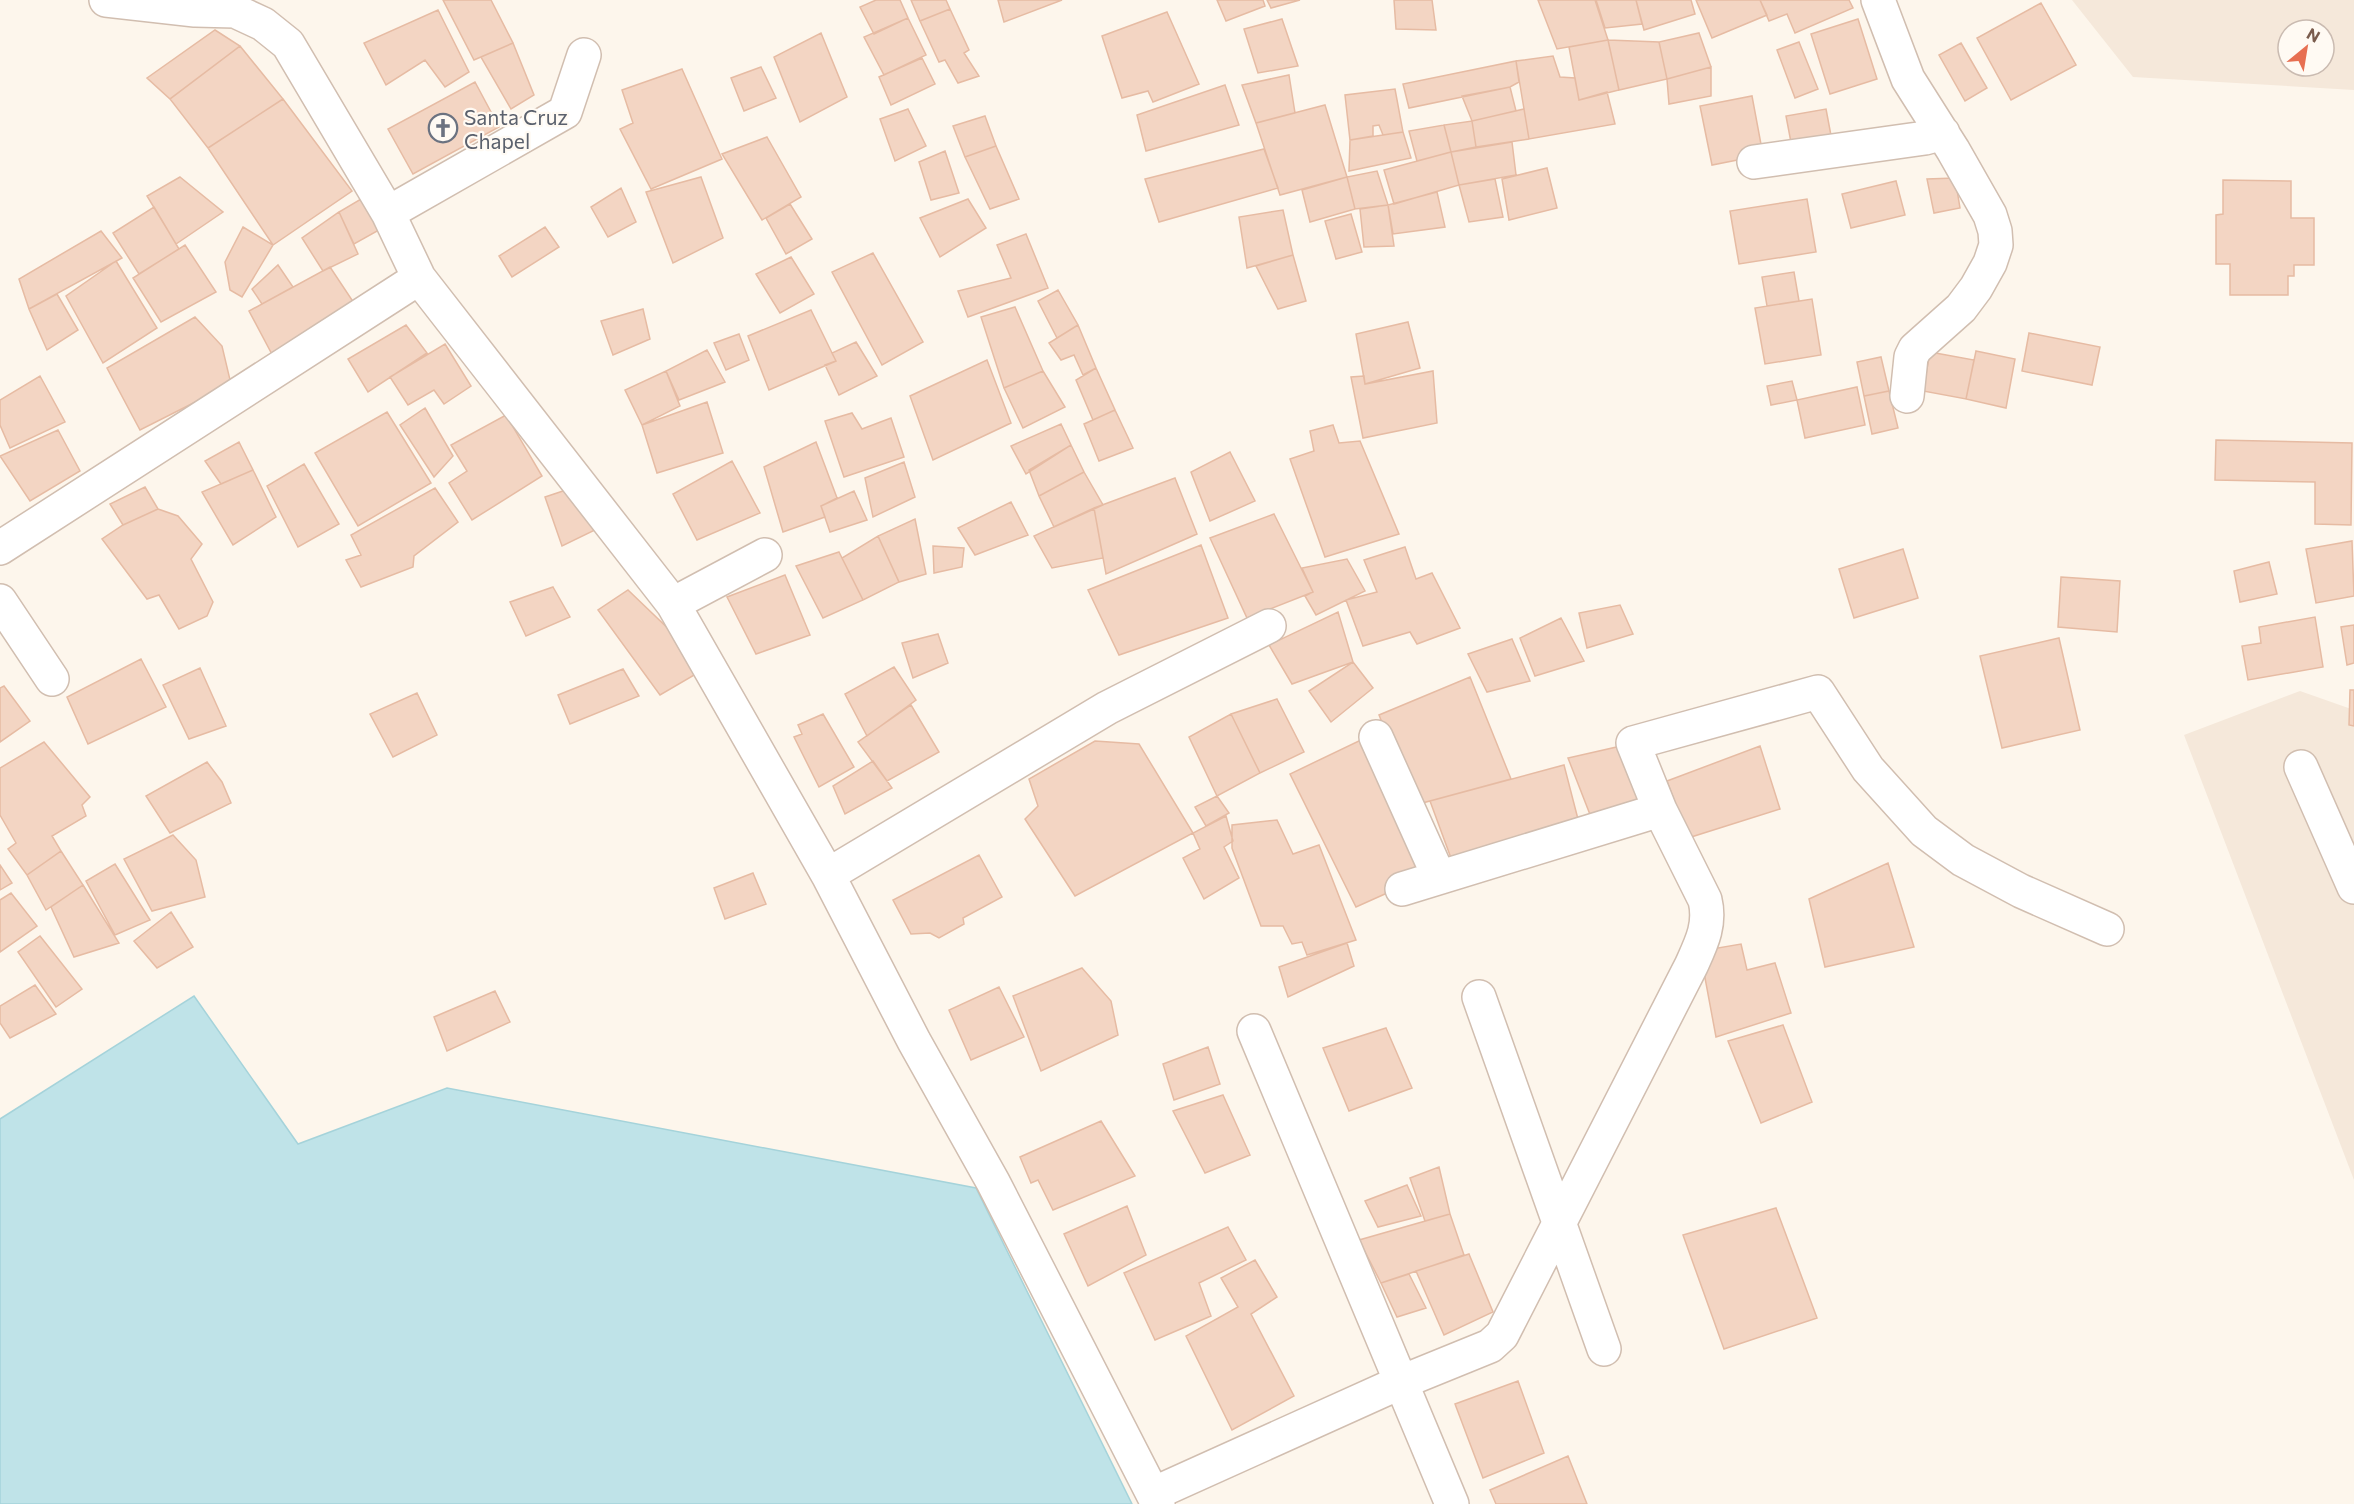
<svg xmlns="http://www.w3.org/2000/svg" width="2354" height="1504" font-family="Commissioner,sans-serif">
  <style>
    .residential { fill: #f5e8da; fill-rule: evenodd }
    .water { fill: #bfe3e8; stroke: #a5d3da; stroke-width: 1.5 }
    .building { fill: #f3d5c3; stroke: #e6bba3; stroke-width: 1.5 }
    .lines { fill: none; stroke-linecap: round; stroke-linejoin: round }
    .minor-casing { stroke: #d1beb0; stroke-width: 36 }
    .minor { stroke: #fff; stroke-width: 33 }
    .labels { text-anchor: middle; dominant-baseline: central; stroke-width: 4.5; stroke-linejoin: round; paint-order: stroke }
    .worship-label { font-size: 21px; fill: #5b616d; stroke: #fffaf3; text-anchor: start }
  </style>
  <rect width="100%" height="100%" fill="#fdf6ec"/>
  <!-- residential -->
  <path class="residential" d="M 2072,0 L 2354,0 L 2354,90 L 2133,77 ZM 2288,30 L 2324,30 L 2324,66 L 2288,66 Z
    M 2300,691 L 2354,710 L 2354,1180 L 2184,735 Z"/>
  <!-- water -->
  <path class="water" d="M 194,996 L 298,1144 L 447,1088 L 976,1188 L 1132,1504 L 0,1504 L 0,1119 Z"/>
  <!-- building -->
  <path class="building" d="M 443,0 L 491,0 L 513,43 L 474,60 Z
    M 876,0 L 900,0 L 908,18 L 874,34 L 860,7 Z
    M 911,0 L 946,0 L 950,9 L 920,21 Z
    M 998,0 L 1062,0 L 1004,22 Z
    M 1217,0 L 1263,0 L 1265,6 L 1226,21 Z
    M 1267,0 L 1300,0 L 1271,8 Z
    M 1394,0 L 1432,0 L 1436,30 L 1396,29 Z
    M 1538,0 L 1595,0 L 1608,40 L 1557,49 Z
    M 1596,0 L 1636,0 L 1642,24 L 1605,28 Z
    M 1636,0 L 1691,0 L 1695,14 L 1644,30 Z
    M 1696,0 L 1760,0 L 1767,15 L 1712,38 Z
    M 1760,0 L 1849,0 L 1853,8 L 1795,33 L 1787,14 L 1769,21 Z
    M 2041,3 L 2076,65 L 2011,100 L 1977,38 Z
    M 950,9 L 969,50 L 964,53 L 979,76 L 958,83 L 945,60 L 939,62 L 920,21 Z
    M 438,10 L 469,72 L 445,87 L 425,60 L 386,85 L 364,43 Z
    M 1167,12 L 1199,84 L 1153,102 L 1148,91 L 1122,98 L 1102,36 Z
    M 908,18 L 926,55 L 884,75 L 864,37 Z
    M 1282,19 L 1298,66 L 1258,73 L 1244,29 Z
    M 1858,19 L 1877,79 L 1830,94 L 1811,34 Z
    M 215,30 L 240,46 L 170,99 L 147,78 Z
    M 821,33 L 847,97 L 800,122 L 774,57 Z
    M 1699,33 L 1711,67 L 1667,79 L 1659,42 Z
    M 1608,40 L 1659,42 L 1667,79 L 1619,90 Z
    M 1608,40 L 1619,90 L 1579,100 L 1569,47 Z
    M 1799,42 L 1818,89 L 1795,98 L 1777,50 Z
    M 513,43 L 534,95 L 511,109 L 481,57 Z
    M 1961,43 L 1987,88 L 1965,101 L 1939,55 Z
    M 240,46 L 283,99 L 208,148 L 170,99 Z
    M 1553,56 L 1560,77 L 1575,78 L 1579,100 L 1607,92 L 1615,124 L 1529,139 L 1516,61 Z
    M 922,58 L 935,84 L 891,105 L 879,77 Z
    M 1516,61 L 1519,82 L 1510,87 L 1409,108 L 1403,84 Z
    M 761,67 L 776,98 L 744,111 L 731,78 Z
    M 1711,67 L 1711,96 L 1669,104 L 1667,79 Z
    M 682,69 L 722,159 L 651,189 L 620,129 L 633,123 L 622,90 Z
    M 1289,75 L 1295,113 L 1256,123 L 1242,85 Z
    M 475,82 L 499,127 L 413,174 L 388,129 Z
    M 1225,85 L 1239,125 L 1146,151 L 1137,115 Z
    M 1510,87 L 1516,111 L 1472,121 L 1462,96 Z
    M 1395,89 L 1403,132 L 1383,135 L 1379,125 L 1373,126 L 1373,136 L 1350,140 L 1345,95 Z
    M 1752,96 L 1763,155 L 1712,165 L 1700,106 Z
    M 283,99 L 352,191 L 273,245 L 208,148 Z
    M 1325,105 L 1347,177 L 1280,195 L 1256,123 Z
    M 908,109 L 926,146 L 895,161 L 880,119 Z
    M 1524,109 L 1529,139 L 1476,147 L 1472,121 Z
    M 1826,109 L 1833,146 L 1793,153 L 1786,116 Z
    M 985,116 L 996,146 L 965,157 L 953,126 Z
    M 1472,121 L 1476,147 L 1451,152 L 1444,125 Z
    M 1444,125 L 1451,152 L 1417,161 L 1409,131 Z
    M 1403,132 L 1411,158 L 1349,171 L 1350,140 Z
    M 767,137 L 801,197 L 762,220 L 722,154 Z
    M 1512,142 L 1516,175 L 1459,185 L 1451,152 Z
    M 996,146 L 1019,199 L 990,209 L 965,157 Z
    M 1264,149 L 1278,188 L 1159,222 L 1145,179 Z
    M 945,151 L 959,193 L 931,200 L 919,162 Z
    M 1451,152 L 1459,185 L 1394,204 L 1384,170 Z
    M 1547,168 L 1557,208 L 1509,220 L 1502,179 Z
    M 1377,171 L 1388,205 L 1355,209 L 1347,177 Z
    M 180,177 L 223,212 L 176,244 L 147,196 Z
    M 701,177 L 723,238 L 673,263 L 646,192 Z
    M 1347,177 L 1355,209 L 1310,222 L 1302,190 Z
    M 1955,178 L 1960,208 L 1934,213 L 1927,179 Z
    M 1495,179 L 1503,217 L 1469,222 L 1459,185 Z
    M 2223,180 L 2291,181 L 2291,218 L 2314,218 L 2314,265 L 2294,265 L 2294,276 L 2288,276 L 2288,295 L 2230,295 L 2230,264 L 2216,264 L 2216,215 L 2223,214 Z
    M 1896,181 L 1905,215 L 1851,228 L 1842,194 Z
    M 621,188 L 636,222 L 608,237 L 591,207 Z
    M 1437,192 L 1445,227 L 1393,234 L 1388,205 Z
    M 361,199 L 379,230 L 354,244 L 339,212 Z
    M 968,199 L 986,228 L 940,257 L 920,218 Z
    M 1807,199 L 1816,252 L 1739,264 L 1730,211 Z
    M 790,204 L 812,239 L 786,254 L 766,218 Z
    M 1388,205 L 1394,246 L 1364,247 L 1360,209 Z
    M 154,207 L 179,249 L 139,274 L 113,233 Z
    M 1283,210 L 1293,255 L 1247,268 L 1239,217 Z
    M 339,212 L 358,254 L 323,271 L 302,238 Z
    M 1351,214 L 1362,252 L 1336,259 L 1325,221 Z
    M 243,227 L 273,245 L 242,297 L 230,290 L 225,262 Z
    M 545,227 L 559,247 L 512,277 L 499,256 Z
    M 101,231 L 122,258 L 29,309 L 19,279 Z
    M 1026,234 L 1048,288 L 968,317 L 958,291 L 1011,278 L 997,245 Z
    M 185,245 L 216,292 L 161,322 L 133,278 Z
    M 873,253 L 923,342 L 882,365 L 832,272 Z
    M 1293,255 L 1306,301 L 1278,309 L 1256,266 Z
    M 791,257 L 814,294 L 780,313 L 756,274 Z
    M 116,261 L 157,328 L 103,363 L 66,296 Z
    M 278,265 L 293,287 L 262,304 L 252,289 Z
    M 330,267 L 356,306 L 275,360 L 249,311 Z
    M 1794,272 L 1799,301 L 1767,306 L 1762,277 Z
    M 1058,290 L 1078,325 L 1057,338 L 1038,301 Z
    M 57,294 L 78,330 L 47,350 L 29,309 Z
    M 1812,299 L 1821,355 L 1765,364 L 1755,308 Z
    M 1015,307 L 1043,371 L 1004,388 L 981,317 Z
    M 643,309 L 650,339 L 613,355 L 601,321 Z
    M 811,310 L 836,361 L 769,390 L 748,336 Z
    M 195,317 L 222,346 L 231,384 L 140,430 L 107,368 Z
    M 1408,322 L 1420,368 L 1365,384 L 1356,334 Z
    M 406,325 L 427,353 L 368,392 L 348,359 Z
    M 1078,325 L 1096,368 L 1083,375 L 1074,355 L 1061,360 L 1049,343 Z
    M 2029,333 L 2100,347 L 2092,385 L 2022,371 Z
    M 739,334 L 749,360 L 726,370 L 714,343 Z
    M 856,342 L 877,376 L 839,395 L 825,365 L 836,361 L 832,353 Z
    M 445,344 L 471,386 L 444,404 L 434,390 L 408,405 L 390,377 Z
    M 707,350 L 725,382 L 679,400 L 666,371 Z
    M 1976,351 L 2015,359 L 2006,408 L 1966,399 Z
    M 1930,352 L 1974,360 L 1966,399 L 1923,391 Z
    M 1881,357 L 1889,391 L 1864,396 L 1857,362 Z
    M 987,360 L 1011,423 L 933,460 L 910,396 Z
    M 1096,368 L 1115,410 L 1093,420 L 1076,380 Z
    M 666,371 L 680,406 L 642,425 L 625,390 Z
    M 1043,371 L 1065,407 L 1023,428 L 1004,388 Z
    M 1433,371 L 1437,423 L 1363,438 L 1351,377 L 1364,376 L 1365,384 Z
    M 40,376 L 65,422 L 10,448 L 0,425 L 0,400 Z
    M 1792,381 L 1797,400 L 1771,405 L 1767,386 Z
    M 1857,387 L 1865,425 L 1805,438 L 1797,400 Z
    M 1889,391 L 1898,428 L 1872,434 L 1864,396 Z
    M 707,402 L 723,453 L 657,473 L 642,425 Z
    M 425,408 L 453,456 L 434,477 L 400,425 Z
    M 1115,410 L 1133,448 L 1099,461 L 1084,424 Z
    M 387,412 L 431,483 L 358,526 L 315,453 Z
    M 852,413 L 862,429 L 891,418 L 904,457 L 844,477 L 825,421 Z
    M 506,415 L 542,476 L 472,520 L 449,483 L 467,471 L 451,445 Z
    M 1061,424 L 1071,445 L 1026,474 L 1011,446 Z
    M 1333,425 L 1339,443 L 1360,441 L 1399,534 L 1325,557 L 1290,459 L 1314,451 L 1310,431 Z
    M 58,430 L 80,471 L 30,501 L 0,456 Z
    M 2216,440 L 2352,443 L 2351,525 L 2315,524 L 2315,482 L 2215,480 Z
    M 239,442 L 253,470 L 221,484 L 205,461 Z
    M 816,442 L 837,498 L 821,506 L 825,517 L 783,532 L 764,467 Z
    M 1071,445 L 1084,472 L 1039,496 L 1029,470 Z
    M 1230,452 L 1255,501 L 1210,521 L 1191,472 Z
    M 732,461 L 760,513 L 697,540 L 673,494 Z
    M 904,462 L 915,497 L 873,517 L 865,478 Z
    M 304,464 L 339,524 L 298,547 L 267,486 Z
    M 253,470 L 276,517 L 233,545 L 202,492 Z
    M 1084,472 L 1103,505 L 1054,527 L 1039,496 Z
    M 1175,478 L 1197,534 L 1106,574 L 1094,508 Z
    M 145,487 L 158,509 L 123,525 L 110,504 Z
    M 575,487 L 595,530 L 562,546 L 545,497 Z
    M 435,488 L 458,522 L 414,556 L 413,567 L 361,587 L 346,560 L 361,555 L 351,535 Z
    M 854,491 L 867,520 L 830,532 L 821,506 Z
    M 1011,502 L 1028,535 L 975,555 L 958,528 Z
    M 1094,508 L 1103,558 L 1052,568 L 1034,536 Z
    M 158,509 L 178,516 L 202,544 L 191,559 L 213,602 L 207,616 L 179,629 L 159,595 L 147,599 L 102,539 L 123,525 Z
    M 1274,514 L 1313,592 L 1247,618 L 1210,538 Z
    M 915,519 L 926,574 L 899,582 L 878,536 Z
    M 878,536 L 899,582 L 863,600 L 842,558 Z
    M 2352,541 L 2354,596 L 2316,603 L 2306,549 Z
    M 1201,545 L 1228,618 L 1119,655 L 1088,590 Z
    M 933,546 L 964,548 L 962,567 L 934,573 Z
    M 1405,547 L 1416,579 L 1432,573 L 1460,628 L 1417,644 L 1410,632 L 1363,646 L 1346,600 L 1377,592 L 1364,560 Z
    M 1903,549 L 1918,598 L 1854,618 L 1839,569 Z
    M 839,552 L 863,600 L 823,618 L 796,566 Z
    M 1347,559 L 1365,591 L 1316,615 L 1305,596 L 1313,592 L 1302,568 Z
    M 2269,562 L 2277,594 L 2240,602 L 2234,571 Z
    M 785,575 L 810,635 L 756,654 L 727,597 Z
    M 2061,577 L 2120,581 L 2117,632 L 2058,627 Z
    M 553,587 L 570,617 L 526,636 L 510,602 Z
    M 628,590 L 679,639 L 696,674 L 660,695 L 598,610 Z
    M 1620,605 L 1633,634 L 1587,648 L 1579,613 Z
    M 1338,612 L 1353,662 L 1292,684 L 1269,645 Z
    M 2315,617 L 2323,667 L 2248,680 L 2242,646 L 2261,643 L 2259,627 Z
    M 1561,618 L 1584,661 L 1535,676 L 1520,638 Z
    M 2354,625 L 2354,663 L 2347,665 L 2341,627 Z
    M 938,634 L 948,663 L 913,678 L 902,643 Z
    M 2059,638 L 2080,730 L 2002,748 L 1980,656 Z
    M 1512,639 L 1530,681 L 1487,692 L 1468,654 Z
    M 141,659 L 166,707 L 88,744 L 67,697 Z
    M 1353,662 L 1373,688 L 1331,722 L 1309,691 Z
    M 894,667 L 916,700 L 867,736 L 845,694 Z
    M 200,668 L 226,726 L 189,739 L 163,685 Z
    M 623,669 L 639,696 L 570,724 L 558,695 Z
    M 1470,677 L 1511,779 L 1415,805 L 1379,715 Z
    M 4,686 L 30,721 L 0,742 L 0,688 Z
    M 2350,690 L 2354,690 L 2354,726 L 2349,725 Z
    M 417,693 L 437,735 L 393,757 L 370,714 Z
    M 1277,699 L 1304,752 L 1260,773 L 1231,714 Z
    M 911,705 L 939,752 L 887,781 L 858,742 Z
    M 823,714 L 854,767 L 819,787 L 794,737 L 802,734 L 798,725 Z
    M 1231,714 L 1260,773 L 1217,796 L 1189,737 Z
    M 1363,739 L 1425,876 L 1356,907 L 1290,774 Z
    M 1095,741 L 1139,744 L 1193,833 L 1075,896 L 1025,819 L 1038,806 L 1029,779 Z
    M 44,742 L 90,797 L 82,805 L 86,816 L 52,836 L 61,851 L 27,875 L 8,849 L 16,843 L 0,815 L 0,768 Z
    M 1630,744 L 1649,799 L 1591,817 L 1568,758 Z
    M 1760,746 L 1780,809 L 1688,838 L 1667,781 Z
    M 873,761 L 892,788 L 845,814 L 833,786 Z
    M 207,762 L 222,782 L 231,803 L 170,833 L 146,796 Z
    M 1564,765 L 1579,823 L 1451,858 L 1430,801 Z
    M 1217,796 L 1229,813 L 1206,826 L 1195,807 Z
    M 1226,816 L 1233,841 L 1224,847 L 1239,878 L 1204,899 L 1183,858 L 1200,849 L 1193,833 Z
    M 1277,820 L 1293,854 L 1319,845 L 1356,940 L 1307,955 L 1302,942 L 1292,944 L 1283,926 L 1261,926 L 1232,848 L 1232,825 Z
    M 173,835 L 196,860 L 205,897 L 152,911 L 124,859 Z
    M 61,851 L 83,885 L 46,910 L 27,875 Z
    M 979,855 L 1002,897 L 963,918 L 964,924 L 939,938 L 930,933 L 911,934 L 893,900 Z
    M 1888,863 L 1914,947 L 1825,967 L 1809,899 Z
    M 115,864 L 150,920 L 115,935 L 86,881 Z
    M 0,865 L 12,883 L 0,890 Z
    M 753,873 L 766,904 L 725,919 L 714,888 Z
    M 83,885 L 119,943 L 74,957 L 51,907 Z
    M 11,893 L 37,926 L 0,952 L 0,900 Z
    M 171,912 L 193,947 L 157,968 L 134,941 Z
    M 40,936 L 82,989 L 56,1007 L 18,952 Z
    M 1347,943 L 1354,966 L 1288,997 L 1279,967 Z
    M 1741,944 L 1747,970 L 1775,963 L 1791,1013 L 1716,1037 L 1700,951 Z
    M 1082,968 L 1111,1001 L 1118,1035 L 1041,1071 L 1013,996 Z
    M 35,985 L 56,1014 L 10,1038 L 0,1023 L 0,1006 Z
    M 999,987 L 1024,1037 L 971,1060 L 949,1010 Z
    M 495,991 L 510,1022 L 447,1051 L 434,1017 Z
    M 1783,1025 L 1812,1102 L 1761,1123 L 1728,1041 Z
    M 1386,1028 L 1412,1088 L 1349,1111 L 1323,1048 Z
    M 1208,1047 L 1220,1084 L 1174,1100 L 1163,1064 Z
    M 1223,1095 L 1250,1155 L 1205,1173 L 1173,1111 Z
    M 1101,1121 L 1135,1176 L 1053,1210 L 1038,1180 L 1031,1183 L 1020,1157 Z
    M 1439,1167 L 1450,1214 L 1425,1221 L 1410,1178 Z
    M 1407,1185 L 1421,1216 L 1378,1227 L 1365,1201 Z
    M 1127,1206 L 1146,1255 L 1088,1286 L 1064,1234 Z
    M 1776,1208 L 1817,1318 L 1724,1349 L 1683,1235 Z
    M 1450,1214 L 1464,1255 L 1381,1283 L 1359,1240 Z
    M 1228,1227 L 1246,1260 L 1199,1283 L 1211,1316 L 1155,1340 L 1124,1273 Z
    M 1469,1254 L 1493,1312 L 1444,1335 L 1416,1271 Z
    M 1255,1260 L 1277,1297 L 1251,1314 L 1294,1396 L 1232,1430 L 1186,1336 L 1238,1307 L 1221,1278 Z
    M 1409,1274 L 1426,1308 L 1397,1317 L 1381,1283 Z
    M 1518,1381 L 1544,1453 L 1483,1478 L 1455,1404 Z
    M 1568,1456 L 1587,1504 L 1496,1504 L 1490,1490 Z"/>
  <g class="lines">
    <!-- minor casing -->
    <g class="minor-casing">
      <path id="minor" d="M 106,0 L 195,10 L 235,11 L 263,24 L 288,44 L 388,213 L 419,278 L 673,604 L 828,875 L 914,1041 L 993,1182 L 1158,1504
        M 1878,0 L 1908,79 L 1953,150 L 1990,215 L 1995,231 L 1996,245 L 1990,263 L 1976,288 L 1961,308 L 1915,349 L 1911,357 L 1907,396
        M 1754,162 L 1925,138 L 1943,133
        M 388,213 L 565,112 L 584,55
        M 0,548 L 419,278
        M 0,601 L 52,679
        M 673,604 L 765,555
        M 1376,737 L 1439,877
        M 2301,767 L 2354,887
        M 828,875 L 1107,708 L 1269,626
        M 1402,889 L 1660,810
        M 1479,997 L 1604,1349
        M 1254,1031 L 1452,1504
        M 1153,1494 L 1399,1383 L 1490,1346 L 1502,1335 L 1691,966 C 1701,944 1711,925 1705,900 L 1660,810 L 1633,743 L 1818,692 L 1868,769 L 1924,831 L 1963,860 L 2021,891 L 2107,929"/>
    </g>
    <!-- minor -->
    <use href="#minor" class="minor"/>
  </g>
  <!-- icons -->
  <defs>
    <g id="church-ring" transform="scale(1.5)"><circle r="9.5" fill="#fffaf3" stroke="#6b7280" stroke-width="1.5"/><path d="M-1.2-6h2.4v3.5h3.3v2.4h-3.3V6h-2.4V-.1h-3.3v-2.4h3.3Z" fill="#6b7280"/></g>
  </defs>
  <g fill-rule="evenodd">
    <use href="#church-ring" x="443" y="128"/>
  </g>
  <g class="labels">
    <!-- worship labels -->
    <g class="worship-label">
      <text x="464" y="116">Santa Cruz<tspan x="464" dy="24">Chapel</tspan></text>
    </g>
  </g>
  <!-- north arrow -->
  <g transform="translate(2306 48) rotate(30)"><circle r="28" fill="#fffaf3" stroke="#cabbb1" stroke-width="1.5"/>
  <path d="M0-4.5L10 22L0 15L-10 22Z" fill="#e76f51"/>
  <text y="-9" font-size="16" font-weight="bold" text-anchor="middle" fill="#7a5c4d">N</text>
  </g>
</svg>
